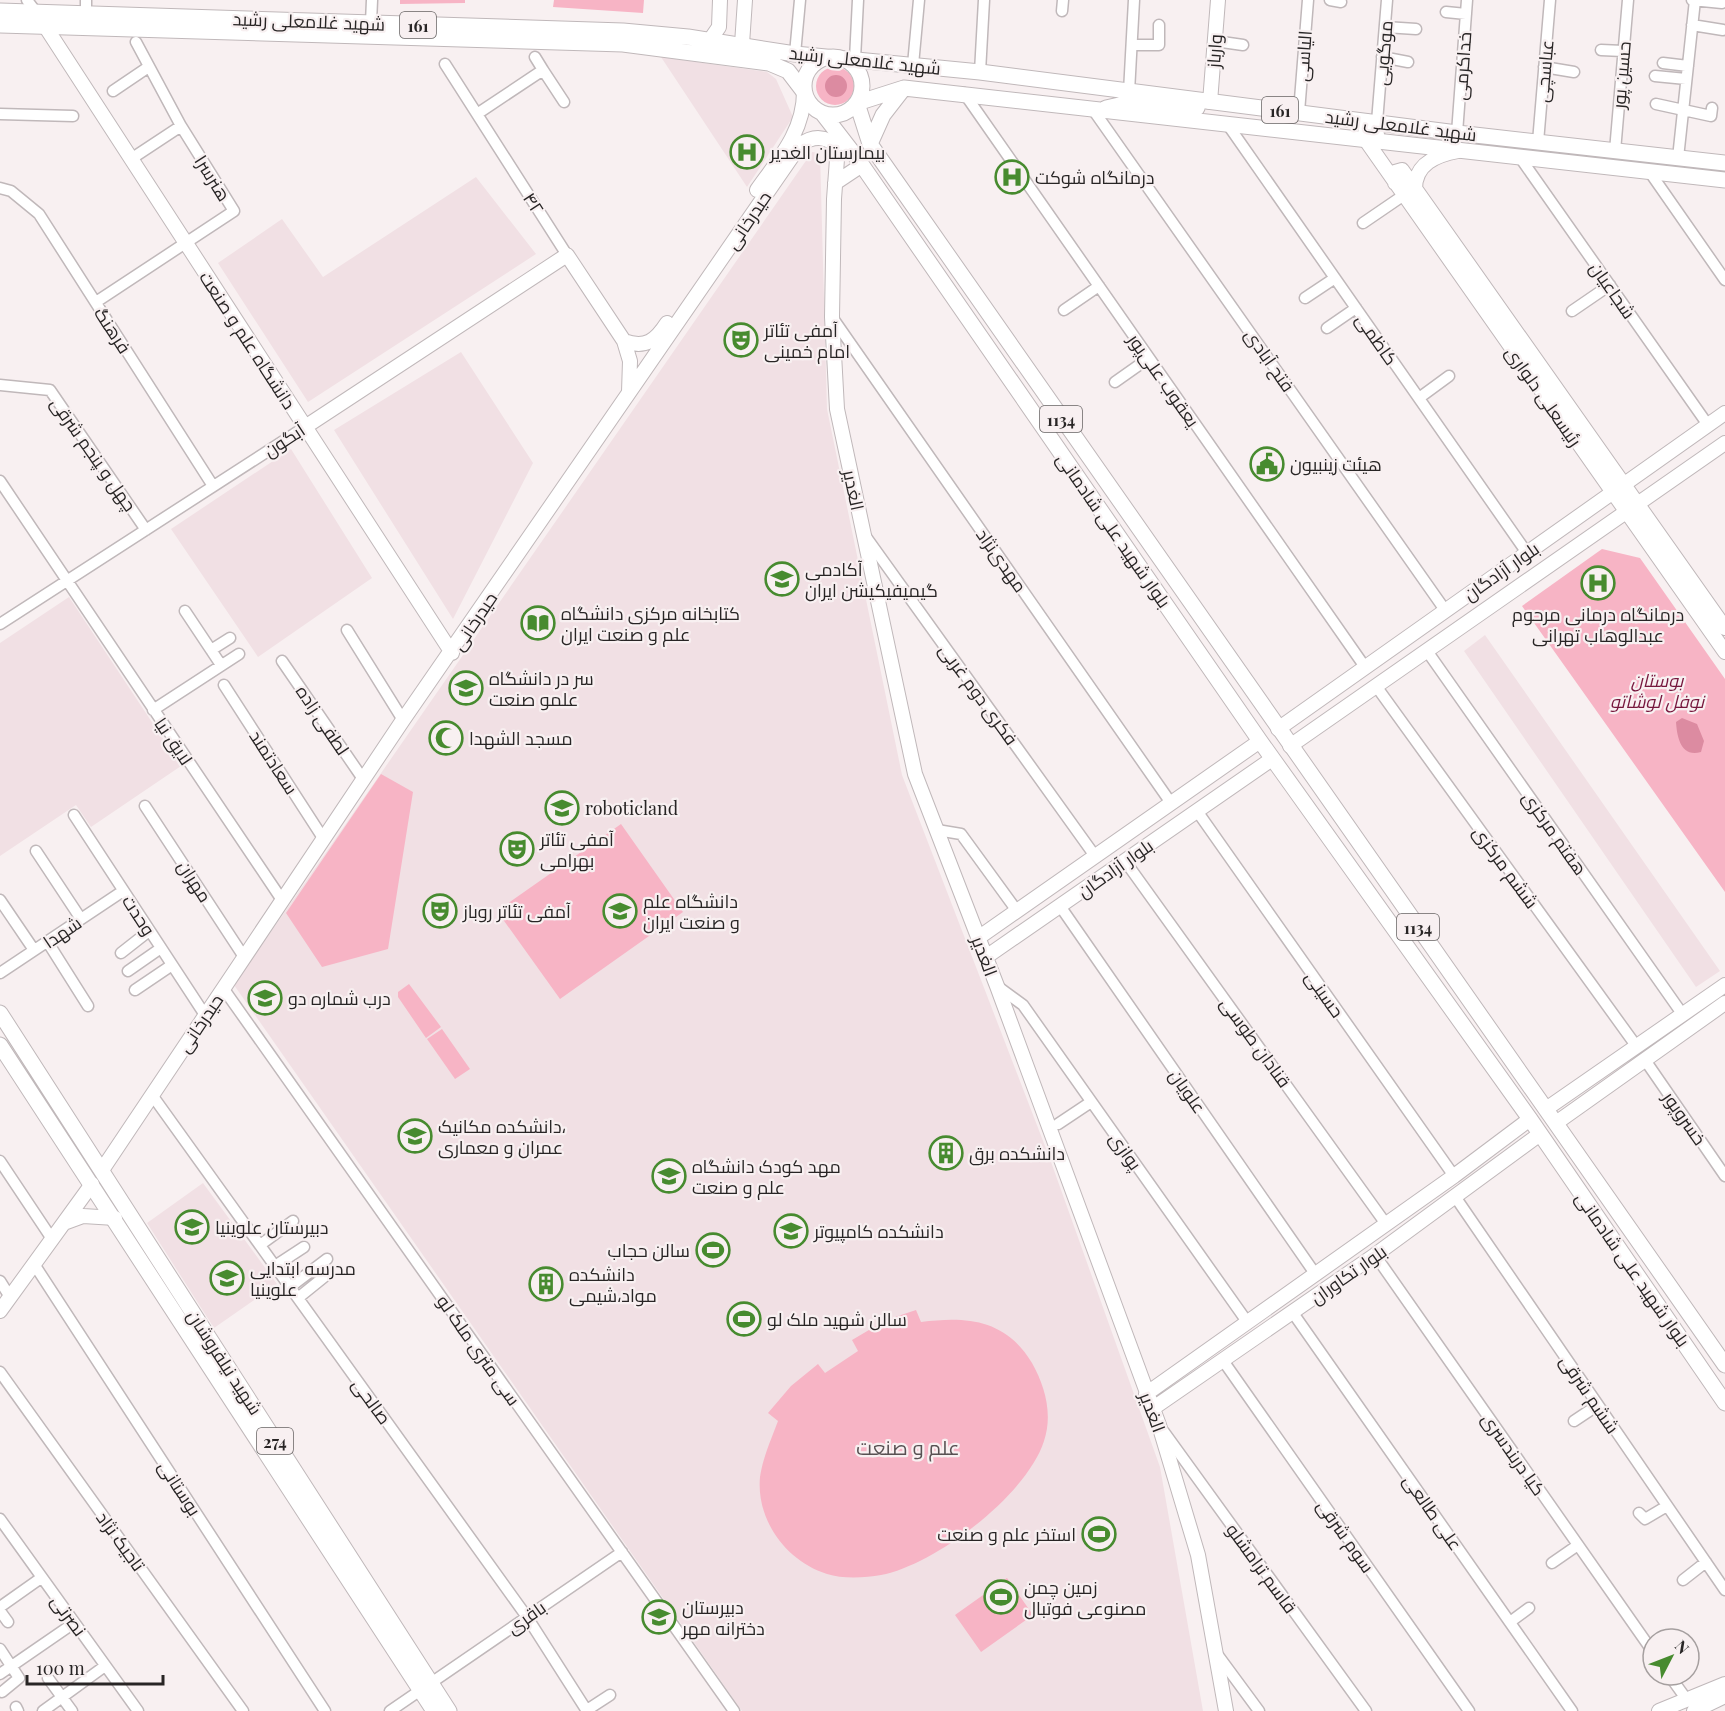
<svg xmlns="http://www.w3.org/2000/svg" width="1725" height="1711" font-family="'Playfair Display',Cairo,serif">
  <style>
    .built { fill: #f1e0e4 }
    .green { fill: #f7b4c5 }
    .water { fill: #dc8ba1 }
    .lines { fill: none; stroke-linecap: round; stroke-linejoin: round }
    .street-casing { stroke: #c0b8ba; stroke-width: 13 }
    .secondary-casing { stroke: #c0b8ba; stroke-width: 16 }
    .primary-casing { stroke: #c0b8ba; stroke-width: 17 }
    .street { stroke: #fff; stroke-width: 10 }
    .secondary { stroke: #fff; stroke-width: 14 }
    .primary { stroke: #fff; stroke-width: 15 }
    .labels { text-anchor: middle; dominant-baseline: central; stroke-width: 4.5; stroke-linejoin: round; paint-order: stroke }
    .shield { fill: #f8f0f1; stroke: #666262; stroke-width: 1.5 }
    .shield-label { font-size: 16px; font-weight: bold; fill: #282525 }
    .street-label { font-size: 18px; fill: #282525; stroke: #f8f0f1 }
    .poi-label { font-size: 18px; fill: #282525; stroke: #f8f0f1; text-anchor: start }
    .park-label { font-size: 18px; font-style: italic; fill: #76173d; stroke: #f8f0f1 }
    .neighbourhood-label { font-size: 20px; fill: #585153; stroke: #f8f0f1 }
  </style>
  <rect width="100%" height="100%" fill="#f8f0f1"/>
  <!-- built -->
  <path class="built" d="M 661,57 L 767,72 L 776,79 L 793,117 L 747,187 Z
    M 812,152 L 820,153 L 827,409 L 902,775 L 1050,1159 L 1160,1467 L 1203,1711 L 742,1711 L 234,985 Z
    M 476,177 L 536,254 L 308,402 L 218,263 L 282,219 L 323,277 Z
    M 461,352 L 533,463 L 453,619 L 334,430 Z
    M 291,449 L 372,578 L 258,657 L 171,529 Z
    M 69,597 L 181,766 L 91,827 L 76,805 L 0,856 L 0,643 Z
    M 1485,635 L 1720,971 L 1696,987 L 1464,651 Z
    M 203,1183 L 277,1284 L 214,1328 L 147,1223 Z"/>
  <!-- green -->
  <path class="green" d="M 400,0 L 465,0 L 465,3 L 400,4 Z
    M 554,0 L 644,0 L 643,13 L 553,7 Z
    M816 86a19 19 0 1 1 38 0a19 19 0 1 1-38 0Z
    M 1602,549 L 1640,558 L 1725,679 L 1725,892 L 1522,606 Z
    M 381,774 L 413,792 L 388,949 L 322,967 L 286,913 Z
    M 621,824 L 683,912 L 560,999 L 497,911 Z
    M 409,984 L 441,1027 L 426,1038 L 398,997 L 398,992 Z
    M 442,1029 L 470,1069 L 455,1079 L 427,1039 Z
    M 916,1310 L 921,1322 C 966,1316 1006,1319 1032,1363 C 1045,1386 1053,1414 1044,1441 C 1027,1495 935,1565 881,1575 C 865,1578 842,1579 827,1574 C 786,1561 756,1520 760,1477 C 763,1457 771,1440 778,1421 L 768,1413 L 791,1386 L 818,1364 L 825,1373 L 858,1351 L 852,1340 L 886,1320 Z
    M 1007,1578 L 1033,1615 L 981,1652 L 955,1615 Z"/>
  <!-- water -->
  <path class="water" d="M825 86a11 11 0 1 1 22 0a11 11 0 1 1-22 0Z
    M 1682,718 L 1697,724 L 1704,741 L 1701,752 C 1681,758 1677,737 1676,722 Z"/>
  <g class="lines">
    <!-- street casing -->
    <g class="street-casing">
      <path id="street" d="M 27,0 L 36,12
        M 1330,0 L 1341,2
        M 1692,0 L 1722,3
        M 1062,11 L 1063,0
        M 1446,12 L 1466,14
        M 86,14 L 86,0
        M 371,23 L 372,0
        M 1692,25 L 1723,30
        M 1385,27 L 1416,29
        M 1215,41 L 1243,45
        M 136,42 L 181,126
        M 1132,45 L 1159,45 L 1159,25
        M 1601,50 L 1623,51
        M 795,54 L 800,0
        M 535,57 L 543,70
        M 1382,57 L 1408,62
        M 855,59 L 858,0
        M 1663,63 L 1688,66
        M 445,64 L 567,255
        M 913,65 L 919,0
        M 1544,67 L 1574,72
        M 980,72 L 984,0
        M 1655,76 L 1686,79
        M 113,91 L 147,68
        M 1129,92 L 1134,0
        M 964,93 L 1365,667
        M 1656,104 L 1711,116 L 1712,108
        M 1094,111 L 1445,610
        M 1299,112 L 1308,0
        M 0,114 L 73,116
        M 477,114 L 543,70 L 564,102
        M 1228,125 L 1527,553
        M 1457,133 L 1467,0
        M 1380,141 L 1377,122 L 1387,0
        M 1538,142 L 1550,0
        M 1615,151 L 1628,0
        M 1519,156 L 1708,425
        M 1678,158 L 1695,0
        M 1649,171 L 1725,280
        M 0,188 L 11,191 L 39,214 L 213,486
        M 1363,223 L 1404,195
        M 1305,298 L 1335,278
        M 96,302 L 234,211 L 181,126 L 131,159
        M 1064,310 L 1099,286
        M 1572,311 L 1610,285
        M 832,317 L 1171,803
        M 1327,328 L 1356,308
        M 1115,382 L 1149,358
        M 0,385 L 50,390 L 146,530
        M 1419,398 L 1449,376
        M 0,481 L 282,900
        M 866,537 L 1095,856
        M 185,611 L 221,665
        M 0,624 L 305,427
        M 347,630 L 403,720
        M 211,650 L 230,638
        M 1427,651 L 1683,1015
        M 282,661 L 363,779
        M 224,685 L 323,838
        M 1376,686 L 1637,1047
        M 153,710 L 239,654
        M 145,806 L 244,957
        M 1197,811 L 1454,1176
        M 74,815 L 205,1015
        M 937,830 L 961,834 L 1017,911
        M 36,851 L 81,919
        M 1125,861 L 1386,1224
        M 0,900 L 34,950
        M 1060,906 L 1316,1275
        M 47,941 L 88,1006
        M 121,953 L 149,931
        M 128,971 L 161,948
        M 0,973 L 123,891
        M 997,986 L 1023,1005 L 1248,1323
        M 223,988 L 734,1711
        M 135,990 L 172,965
        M 1645,1060 L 1725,1176
        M 152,1095 L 527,1617 L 587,1711
        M 1058,1124 L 1091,1102
        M 0,1161 L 52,1239
        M 1456,1198 L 1725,1590
        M 260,1245 L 293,1221
        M 1375,1255 L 1653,1652
        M 34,1264 L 325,1711
        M 275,1266 L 304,1247
        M 0,1281 L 10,1297
        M 290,1287 L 327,1259
        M 298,1298 L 329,1273
        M 1293,1313 L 1572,1711
        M 1224,1362 L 1469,1711
        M 0,1372 L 243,1711
        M 1574,1421 L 1598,1405
        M 1164,1432 L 1366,1711
        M 1639,1513 L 1645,1519 L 1667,1506
        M 0,1519 L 138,1711
        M 1552,1563 L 1578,1545
        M 1683,1580 L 1706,1562
        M 0,1607 L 41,1578
        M 0,1611 L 8,1622
        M 1510,1622 L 1529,1608
        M 0,1649 L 19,1678 L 2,1692
        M 1217,1654 L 1259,1711
        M 0,1674 L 74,1623
        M 1669,1675 L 1687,1700
        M 48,1678 L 72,1711
        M 16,1707 L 18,1711
        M 587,1710 L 610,1695
        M 43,1711 L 105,1666
        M 390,1711 L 622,1552"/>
    </g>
    <!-- secondary casing -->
    <g class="secondary-casing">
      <path id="secondary" d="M 45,26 L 452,653
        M 710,40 L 719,27 L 720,0
        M 742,44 L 745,0
        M 1210,102 L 1218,0
        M 1366,121 L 1365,139 L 1725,652
        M 838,146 L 834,199 L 832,317 L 837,409 L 915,774 L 997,986 L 1159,1425 L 1198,1555 L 1226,1711
        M 835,183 L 859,167
        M 1395,183 L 1395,172 L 1402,170 L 1725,628
        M 1415,189 C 1415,164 1436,155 1458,151
        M 757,190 C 779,159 804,131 804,92
        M 624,341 C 646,349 656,340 667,323
        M 305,427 L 567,255 L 624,341 L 630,361 L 629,392
        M 1278,729 L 1725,413
        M 1290,746 L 1725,443
        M 978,938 L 1260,741
        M 986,957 L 1272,759
        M 1546,1109 L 1725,985
        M 1556,1123 L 1725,1003
        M 102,1170 L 403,720 L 800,145 C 816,133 829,137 843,151
        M 64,1223 L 83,1216 L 115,1218
        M 0,1311 L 92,1184
        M 1146,1394 L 1454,1176 L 1530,1119
        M 1152,1409 L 1375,1255 L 1540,1134
        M 1659,1711 L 1725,1684
        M 1694,1711 L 1725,1696"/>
    </g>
    <!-- primary casing -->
    <g class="primary-casing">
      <path id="primary" d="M 0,11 L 623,31 L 688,37 L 795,54 L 980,72 L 1457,133 L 1725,163
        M 0,25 L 623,44 L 769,63 L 788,71 L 804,92
        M804 86a29 29 0 1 1 58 0a29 29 0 1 1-58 0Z
        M 1106,108 L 1128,103 L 1193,110 L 1197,108
        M 823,114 L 857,158 L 1260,741 L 1530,1119 L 1725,1403
        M 870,144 L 883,115 L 904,88
        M 1725,180 L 904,88 L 857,103 L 870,144 L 1725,1365
        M 0,1013 L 449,1711
        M 0,1045 L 434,1711"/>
    </g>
    <!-- street -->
    <use href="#street" class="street"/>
    <!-- secondary -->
    <use href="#secondary" class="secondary"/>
    <!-- primary -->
    <use href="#primary" class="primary"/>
  </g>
  <!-- icons -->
  <defs>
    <g id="hospital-ring" transform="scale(1.725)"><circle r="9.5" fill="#f8f0f1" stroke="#478b2f" stroke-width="1.5"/><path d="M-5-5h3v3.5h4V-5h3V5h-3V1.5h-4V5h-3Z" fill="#478b2f"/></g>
    <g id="theatre-ring" transform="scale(1.725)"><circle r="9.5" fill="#f8f0f1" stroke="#478b2f" stroke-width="1.5"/><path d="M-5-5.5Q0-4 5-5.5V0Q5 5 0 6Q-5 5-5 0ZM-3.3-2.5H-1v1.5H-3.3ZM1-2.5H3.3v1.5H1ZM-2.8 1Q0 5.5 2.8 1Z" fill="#478b2f"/></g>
    <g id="civic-ring" transform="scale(1.725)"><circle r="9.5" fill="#f8f0f1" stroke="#478b2f" stroke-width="1.5"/><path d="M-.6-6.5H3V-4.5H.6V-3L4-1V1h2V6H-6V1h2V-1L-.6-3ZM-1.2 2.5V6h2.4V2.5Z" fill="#478b2f"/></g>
    <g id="university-ring" transform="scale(1.725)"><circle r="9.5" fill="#f8f0f1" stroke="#478b2f" stroke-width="1.5"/><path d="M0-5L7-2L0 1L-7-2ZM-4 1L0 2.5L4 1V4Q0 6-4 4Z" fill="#478b2f"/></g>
    <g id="library-ring" transform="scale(1.725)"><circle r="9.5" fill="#f8f0f1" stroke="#478b2f" stroke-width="1.5"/><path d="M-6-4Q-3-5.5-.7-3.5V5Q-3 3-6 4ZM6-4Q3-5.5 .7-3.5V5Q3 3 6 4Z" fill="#478b2f"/></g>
    <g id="mosque-ring" transform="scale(1.725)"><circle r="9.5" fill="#f8f0f1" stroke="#478b2f" stroke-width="1.5"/><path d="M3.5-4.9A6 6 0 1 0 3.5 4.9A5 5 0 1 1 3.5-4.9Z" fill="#478b2f"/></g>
    <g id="school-ring" transform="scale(1.725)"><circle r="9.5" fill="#f8f0f1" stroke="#478b2f" stroke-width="1.5"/><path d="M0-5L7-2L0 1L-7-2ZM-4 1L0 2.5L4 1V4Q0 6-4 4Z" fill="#478b2f"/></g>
    <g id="building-ring" transform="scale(1.725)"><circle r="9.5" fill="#f8f0f1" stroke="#478b2f" stroke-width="1.5"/><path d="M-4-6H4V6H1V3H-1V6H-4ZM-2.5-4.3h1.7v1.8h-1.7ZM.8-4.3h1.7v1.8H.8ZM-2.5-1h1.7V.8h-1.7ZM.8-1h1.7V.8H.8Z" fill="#478b2f"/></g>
    <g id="stadium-ring" transform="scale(1.725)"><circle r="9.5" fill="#f8f0f1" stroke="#478b2f" stroke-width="1.5"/><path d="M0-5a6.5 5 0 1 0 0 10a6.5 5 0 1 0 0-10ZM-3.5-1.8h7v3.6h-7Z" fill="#478b2f"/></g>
  </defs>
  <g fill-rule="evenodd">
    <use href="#hospital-ring" x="747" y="152"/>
    <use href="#hospital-ring" x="1012" y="177"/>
    <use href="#theatre-ring" x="741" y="340"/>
    <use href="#civic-ring" x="1267" y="464"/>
    <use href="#university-ring" x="782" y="579"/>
    <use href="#hospital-ring" x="1598" y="583"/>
    <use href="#library-ring" x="538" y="623"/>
    <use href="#university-ring" x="466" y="688"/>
    <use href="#mosque-ring" x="446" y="738"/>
    <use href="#school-ring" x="562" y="808"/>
    <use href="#theatre-ring" x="517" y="849"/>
    <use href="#theatre-ring" x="440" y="911"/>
    <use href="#university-ring" x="620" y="911"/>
    <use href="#university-ring" x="265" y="998"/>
    <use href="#university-ring" x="415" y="1136"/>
    <use href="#building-ring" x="946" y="1153"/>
    <use href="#school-ring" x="669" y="1176"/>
    <use href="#school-ring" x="192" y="1227"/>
    <use href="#university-ring" x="791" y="1231"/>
    <use href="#stadium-ring" x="713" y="1250"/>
    <use href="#school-ring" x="227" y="1278"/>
    <use href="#building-ring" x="546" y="1284"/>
    <use href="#stadium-ring" x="744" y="1319"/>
    <use href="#stadium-ring" x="1099" y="1534"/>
    <use href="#stadium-ring" x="1001" y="1597"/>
    <use href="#school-ring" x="659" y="1617"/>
  </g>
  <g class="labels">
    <!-- shield labels -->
    <g class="shield">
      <rect x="400" y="12" width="36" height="26" rx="4.5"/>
      <rect x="1262" y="97" width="36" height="26" rx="4.5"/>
      <rect x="1040" y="406" width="42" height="26" rx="4.5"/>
      <rect x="1397" y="914" width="42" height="26" rx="4.5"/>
      <rect x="257" y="1428" width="36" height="26" rx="4.5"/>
    </g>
    <g class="shield-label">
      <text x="418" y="25">161</text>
      <text x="1280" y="110">161</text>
      <text x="1061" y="419">1134</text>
      <text x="1418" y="927">1134</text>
      <text x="275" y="1441">274</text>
    </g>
    <!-- street labels -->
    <g class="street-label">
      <text transform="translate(309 21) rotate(2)">شهید غلامعلی رشید</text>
      <text transform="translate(1214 51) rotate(-86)">وارباز</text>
      <text transform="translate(1383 53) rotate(-85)">موگویی</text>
      <text transform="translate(1303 56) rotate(-86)">الیاسی</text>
      <text transform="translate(865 60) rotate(6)">شهید غلامعلی رشید</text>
      <text transform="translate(1462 66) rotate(-86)">خداکرمی</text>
      <text transform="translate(1544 71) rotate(-85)">عباسچی</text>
      <text transform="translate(1621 75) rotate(-85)">حسین پور</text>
      <text transform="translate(1401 125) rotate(7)">شهید غلامعلی رشید</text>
      <text transform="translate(213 178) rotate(58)">هنرسرا</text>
      <text transform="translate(534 203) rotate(57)">۴۲</text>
      <text transform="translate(748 220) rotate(-56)">حیدرخانی</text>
      <text transform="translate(1613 290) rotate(55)">شجاعیان</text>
      <text transform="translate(113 330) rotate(57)">فرهنگ</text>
      <text transform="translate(1377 339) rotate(55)">کاظمی</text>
      <text transform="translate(248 340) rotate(57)">دانشگاه علم و صنعت</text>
      <text transform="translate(1270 360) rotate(55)">فتح آبادی</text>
      <text transform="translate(1164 380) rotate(55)">یعقوب علی‌پور</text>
      <text transform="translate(1544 396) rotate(55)">رئیسعلی دلواری</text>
      <text transform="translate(284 440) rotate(-33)">آبگون</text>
      <text transform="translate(94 454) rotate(55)">چهل و ‍پنجم شرقی</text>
      <text transform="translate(854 490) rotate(78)">الغدیر</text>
      <text transform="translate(1114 530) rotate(55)">بلوار شهید علی شادمانی</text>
      <text transform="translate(1002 560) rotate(55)">مهدی‌نژاد</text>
      <text transform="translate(1501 571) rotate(-35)">بلوار آزادگان</text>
      <text transform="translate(474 621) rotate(-56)">حیدرخانی</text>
      <text transform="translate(979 694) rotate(54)">فکری دوم غربی</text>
      <text transform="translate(323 720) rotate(56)">لطفی زاده</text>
      <text transform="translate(174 741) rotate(56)">لایق نیا</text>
      <text transform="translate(274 762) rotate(57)">سعادتمند</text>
      <text transform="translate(1555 833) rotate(55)">هفتم مرکزی</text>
      <text transform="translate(1506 867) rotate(54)">ششم مرکزی</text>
      <text transform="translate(1115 868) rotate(-35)">بلوار آزادگان</text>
      <text transform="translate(195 881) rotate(57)">مهران</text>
      <text transform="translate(139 915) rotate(57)">وحدت</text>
      <text transform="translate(62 932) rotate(-34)">شهدا</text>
      <text transform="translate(985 956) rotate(69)">الغدیر</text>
      <text transform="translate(1325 994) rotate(55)">حسینی</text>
      <text transform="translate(200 1023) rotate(-56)">حیدرخانی</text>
      <text transform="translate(1256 1042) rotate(54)">قنادان طوسی</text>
      <text transform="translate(1188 1091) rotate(55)">علویان</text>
      <text transform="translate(1685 1118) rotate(55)">خسروپور</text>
      <text transform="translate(1126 1151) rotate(55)">پوازی</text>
      <text transform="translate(1633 1269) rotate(55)">بلوار شهید علی شادمانی</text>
      <text transform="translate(1348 1274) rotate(-35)">بلوار تکاوران</text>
      <text transform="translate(479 1350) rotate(55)">سی متری ملک لو</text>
      <text transform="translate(225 1362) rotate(57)">شهید نیلفروشان</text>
      <text transform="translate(1590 1394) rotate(56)">ششم شرقی</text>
      <text transform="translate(372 1401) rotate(54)">صالحی</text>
      <text transform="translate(1153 1412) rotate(69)">الغدیر</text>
      <text transform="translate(1514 1454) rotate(55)">کیا دربندسری</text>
      <text transform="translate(180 1488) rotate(57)">بوستانی</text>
      <text transform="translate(1433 1512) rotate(55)">علی طالعی</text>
      <text transform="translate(1346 1536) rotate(55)">سوم شرقی</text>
      <text transform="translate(121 1541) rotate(54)">تاجیک نژاد</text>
      <text transform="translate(1262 1568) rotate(54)">قاسم ترامشلو</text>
      <text transform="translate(69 1615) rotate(54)">نصرتی</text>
      <text transform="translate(526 1617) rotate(-35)">باقری</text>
    </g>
    <!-- poi labels -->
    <g class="poi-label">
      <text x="770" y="152">بیمارستان الغدیر</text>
      <text x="1035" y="177">درمانگاه شوکت</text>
      <text x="764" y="330">آمفی تئاتر<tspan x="764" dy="21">امام خمینی</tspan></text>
      <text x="1290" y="464">هیئت زینبیون</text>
      <text x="805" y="569">آکادمی<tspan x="805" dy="21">گیمیفیکیشن ایران</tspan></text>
      <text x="561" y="613">کتابخانه مرکزی دانشگاه<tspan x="561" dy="21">علم و صنعت ایران</tspan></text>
      <text x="1598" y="614" text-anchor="middle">درمانگاه درمانی مرحوم<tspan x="1598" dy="21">عبدالوهاب تهرانی</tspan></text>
      <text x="489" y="678">سر در دانشگاه<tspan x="489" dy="21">علمو صنعت</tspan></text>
      <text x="469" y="738">مسجد الشهدا</text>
      <text x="585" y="808">roboticland</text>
      <text x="540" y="839">آمفی تئاتر<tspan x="540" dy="21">بهرامی</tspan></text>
      <text x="643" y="901">دانشگاه علم<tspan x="643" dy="21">و صنعت ایران</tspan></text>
      <text x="463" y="911">آمفی تئاتر روباز</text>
      <text x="288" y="998">درب شماره دو</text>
      <text x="438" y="1126">دانشکده مکانیک،<tspan x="438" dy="21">عمران و معماری</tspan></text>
      <text x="969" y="1153">دانشکده برق</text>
      <text x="692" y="1166">مهد کودک دانشگاه<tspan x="692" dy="21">علم و صنعت</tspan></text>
      <text x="215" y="1227">دبیرستان علوینیا</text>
      <text x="814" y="1231">دانشکده کامپیوتر</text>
      <text x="690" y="1250" text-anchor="end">سالن حجاب</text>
      <text x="250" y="1268">مدرسه ابتدایی<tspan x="250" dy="21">علوینیا</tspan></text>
      <text x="569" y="1274">دانشکده<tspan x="569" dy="21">مواد،شیمی</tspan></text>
      <text x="767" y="1319">سالن شهید ملک لو</text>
      <text x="1076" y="1534" text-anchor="end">استخر علم و صنعت</text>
      <text x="1024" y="1587">زمین چمن<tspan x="1024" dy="21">مصنوعی فوتبال</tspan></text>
      <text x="682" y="1607">دبیرستان<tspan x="682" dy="21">دخترانه مهر</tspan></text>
    </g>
    <!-- park labels -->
    <g class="park-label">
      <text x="1657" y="680">بوستان<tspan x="1657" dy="21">نوفل لوشاتو</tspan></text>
    </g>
    <!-- neighbourhood labels -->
    <g class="neighbourhood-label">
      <text x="908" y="1446">علم و صنعت</text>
    </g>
  </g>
  <!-- north arrow -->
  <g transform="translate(1671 1657) rotate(48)"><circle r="28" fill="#f8f0f1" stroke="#a59f9f" stroke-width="1.5"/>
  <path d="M0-4.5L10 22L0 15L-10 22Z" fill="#478b2f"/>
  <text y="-9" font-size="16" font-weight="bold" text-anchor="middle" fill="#282525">N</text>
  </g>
  <!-- scale -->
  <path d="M27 1675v9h136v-9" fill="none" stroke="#282525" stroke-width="3"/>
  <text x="36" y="1675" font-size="18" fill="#282525" stroke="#f8f0f1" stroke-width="4.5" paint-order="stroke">100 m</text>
</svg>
